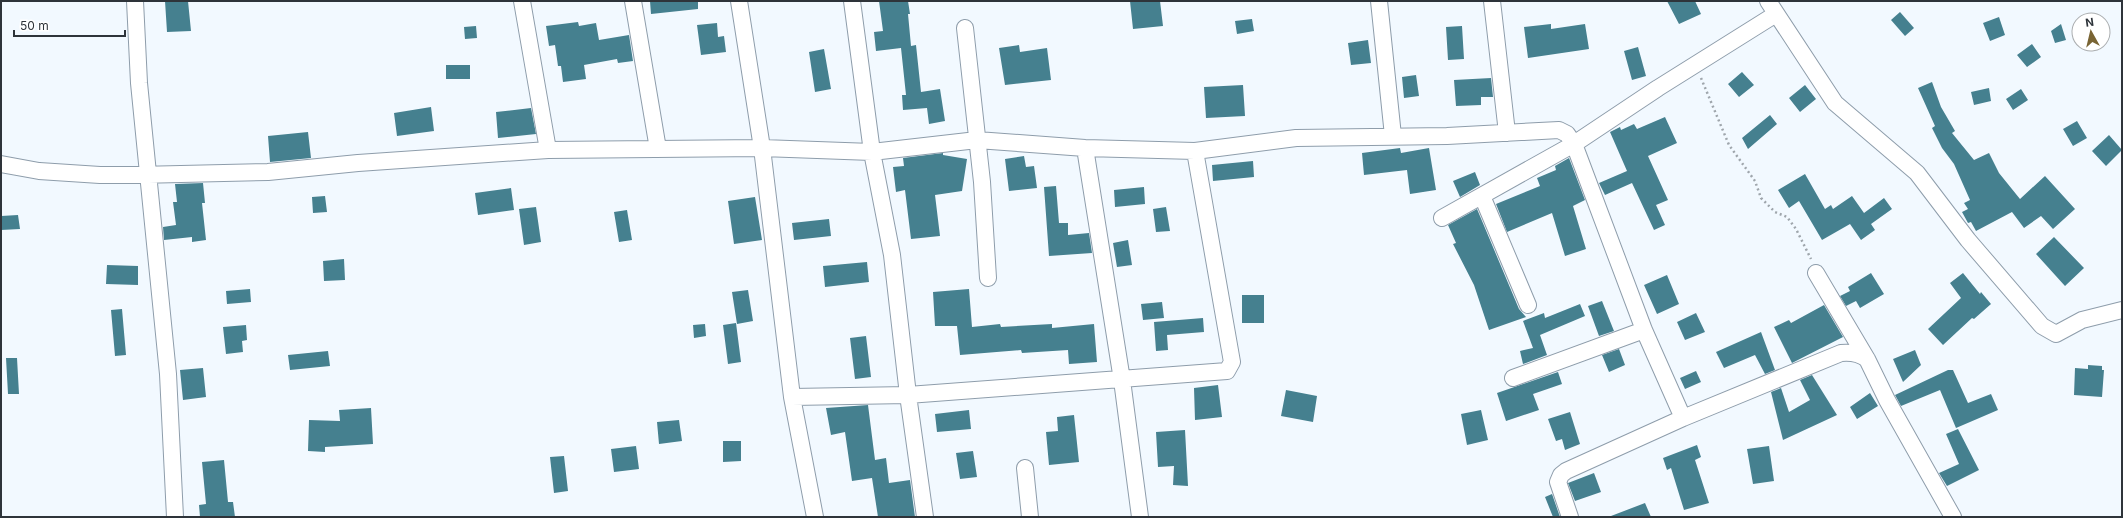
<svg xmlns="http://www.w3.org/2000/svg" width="2123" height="518" font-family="Inter,sans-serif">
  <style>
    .building { fill: #45808f }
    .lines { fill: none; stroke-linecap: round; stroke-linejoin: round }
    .minor-casing { stroke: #8e9dab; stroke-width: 18 }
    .path { stroke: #9fa6ac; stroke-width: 2.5; stroke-dasharray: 2 3; stroke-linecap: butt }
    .minor { stroke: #fff; stroke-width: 16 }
  </style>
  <rect width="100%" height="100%" fill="#f2f9ff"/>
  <!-- building -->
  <path class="building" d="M 165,1 L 188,1 L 191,31 L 167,32 Z
    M 650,1 L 698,1 L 698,9 L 651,14 Z
    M 879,1 L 908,1 L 910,14 L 908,14 L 911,46 L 916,45 L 921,92 L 940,89 L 945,121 L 929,124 L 927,108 L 903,110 L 902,95 L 906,95 L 901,48 L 876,51 L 874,32 L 883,31 Z
    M 1130,1 L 1160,1 L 1163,26 L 1133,29 Z
    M 1667,1 L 1695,1 L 1701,14 L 1679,24 Z
    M 1900,12 L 1914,28 L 1905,36 L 1891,20 Z
    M 1999,17 L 2005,35 L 1990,41 L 1983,23 Z
    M 1252,19 L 1254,31 L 1237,34 L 1235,21 Z
    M 578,22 L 579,26 L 596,23 L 599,40 L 629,35 L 633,61 L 618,63 L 617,59 L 584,65 L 586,79 L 563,82 L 561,66 L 558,66 L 555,45 L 549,46 L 546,26 Z
    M 717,23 L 718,37 L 724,36 L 726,52 L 701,55 L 697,25 Z
    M 1551,24 L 1551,29 L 1585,24 L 1589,49 L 1528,58 L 1524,27 Z
    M 2061,24 L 2066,40 L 2055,43 L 2051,31 Z
    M 476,26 L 477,38 L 465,39 L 464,27 Z
    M 1462,26 L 1464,59 L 1448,60 L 1446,27 Z
    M 1368,40 L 1371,63 L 1351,65 L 1348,43 Z
    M 2032,44 L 2041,57 L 2027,67 L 2017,55 Z
    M 1019,45 L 1020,52 L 1047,48 L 1051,80 L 1005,85 L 999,48 Z
    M 1638,47 L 1646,76 L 1632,80 L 1624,51 Z
    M 824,49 L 831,89 L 815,92 L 809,52 Z
    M 446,65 L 470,65 L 470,79 L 446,79 Z
    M 1742,72 L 1754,85 L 1739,97 L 1728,84 Z
    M 1416,75 L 1419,96 L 1404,98 L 1402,77 Z
    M 1491,78 L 1493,97 L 1481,97 L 1481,105 L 1456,106 L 1454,80 Z
    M 1932,82 L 1941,107 L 1955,131 L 1952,133 L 1974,160 L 1989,153 L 1999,173 L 2020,199 L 2045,176 L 2075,209 L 2053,229 L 2041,216 L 2024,228 L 2012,212 L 1976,231 L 1971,222 L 1968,223 L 1962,212 L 1968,209 L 1964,203 L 1970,200 L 1954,164 L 1942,148 L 1932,128 L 1935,126 L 1918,88 Z
    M 1243,85 L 1245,116 L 1206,118 L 1204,87 Z
    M 1805,85 L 1816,99 L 1800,112 L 1789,98 Z
    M 1989,88 L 1991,101 L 1974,105 L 1971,92 Z
    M 2021,89 L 2028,100 L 2013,110 L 2006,99 Z
    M 431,107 L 434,131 L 397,136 L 394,113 Z
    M 531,108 L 536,134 L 498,138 L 496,112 Z
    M 1770,115 L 1777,124 L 1748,149 L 1742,138 Z
    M 1665,117 L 1677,143 L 1648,156 L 1668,200 L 1656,205 L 1665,225 L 1654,230 L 1632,183 L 1605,195 L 1599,183 L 1627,171 L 1610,132 L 1620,127 L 1621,130 L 1634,124 L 1637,129 Z
    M 2077,121 L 2087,138 L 2073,146 L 2063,129 Z
    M 308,132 L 311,158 L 270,162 L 268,136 Z
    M 2109,135 L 2122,150 L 2106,166 L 2092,151 Z
    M 1400,148 L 1401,153 L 1429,148 L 1436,190 L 1410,194 L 1407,170 L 1364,175 L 1362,153 Z
    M 943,153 L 943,155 L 967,159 L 962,191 L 935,195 L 940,236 L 911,239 L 905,190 L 896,192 L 893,167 L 904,166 L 903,158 Z
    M 1024,156 L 1026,167 L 1034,166 L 1037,188 L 1009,191 L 1005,159 Z
    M 1569,158 L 1585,200 L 1573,206 L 1586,249 L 1565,256 L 1552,213 L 1507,232 L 1496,204 L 1540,186 L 1537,178 L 1556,170 L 1555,166 Z
    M 1253,161 L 1254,177 L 1213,181 L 1212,165 Z
    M 1475,172 L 1480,185 L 1460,197 L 1453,181 Z
    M 1805,174 L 1825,209 L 1831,205 L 1833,209 L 1852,196 L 1864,213 L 1884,198 L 1892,209 L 1871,224 L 1875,230 L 1861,240 L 1850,224 L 1822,240 L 1799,201 L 1789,208 L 1778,190 Z
    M 203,183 L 205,203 L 202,203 L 206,240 L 192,242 L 192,237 L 164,240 L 163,227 L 176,225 L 173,202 L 177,202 L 175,184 Z
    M 1056,186 L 1059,223 L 1068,223 L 1068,235 L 1089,233 L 1092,253 L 1049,256 L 1044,187 Z
    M 1144,187 L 1145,204 L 1115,207 L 1114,190 Z
    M 511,188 L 514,210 L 478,215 L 475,193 Z
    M 325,196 L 327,212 L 313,213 L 312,197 Z
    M 755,197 L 762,240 L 734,244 L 728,201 Z
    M 536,207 L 541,242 L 524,245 L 519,209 Z
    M 1166,207 L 1170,231 L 1156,232 L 1153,209 Z
    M 1477,209 L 1519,309 L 1526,317 L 1489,330 L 1474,285 L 1453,244 L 1456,243 L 1448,225 Z
    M 627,210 L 632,240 L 619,242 L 614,212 Z
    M 18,215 L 20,229 L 1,230 L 1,216 Z
    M 829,219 L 831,236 L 794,240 L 792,223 Z
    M 2054,237 L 2084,268 L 2065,286 L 2036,254 Z
    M 1128,240 L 1132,265 L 1117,267 L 1113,243 Z
    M 344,259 L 345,280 L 324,281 L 323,261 Z
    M 867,262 L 869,282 L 825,287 L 823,266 Z
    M 107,265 L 138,266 L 138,285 L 106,284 Z
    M 1871,273 L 1884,294 L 1860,308 L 1856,301 L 1846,306 L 1840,296 L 1850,291 L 1848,287 Z
    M 1963,273 L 1980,294 L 1981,292 L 1991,304 L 1974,319 L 1972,318 L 1943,345 L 1928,329 L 1961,298 L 1950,283 Z
    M 1667,275 L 1679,304 L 1657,314 L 1644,285 Z
    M 250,289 L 251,302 L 227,304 L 226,291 Z
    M 969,289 L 972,327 L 1000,324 L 1001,327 L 1052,324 L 1052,328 L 1094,324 L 1097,362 L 1069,364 L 1068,350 L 1022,353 L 1021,350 L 960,355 L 957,326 L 935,326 L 933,292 Z
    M 748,290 L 753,321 L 737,324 L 732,292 Z
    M 1242,295 L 1264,295 L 1264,323 L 1242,323 Z
    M 1602,301 L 1614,331 L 1599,336 L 1588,306 Z
    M 1162,302 L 1164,318 L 1143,320 L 1141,304 Z
    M 1580,304 L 1585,316 L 1540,335 L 1547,355 L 1523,364 L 1520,351 L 1533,348 L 1523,321 L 1544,313 L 1545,318 Z
    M 1824,305 L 1843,337 L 1792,363 L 1774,327 L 1789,320 L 1791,323 Z
    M 122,309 L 126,355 L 115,356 L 111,310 Z
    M 1696,313 L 1705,332 L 1685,340 L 1677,322 Z
    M 1203,318 L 1204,332 L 1167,335 L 1168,350 L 1156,351 L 1154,322 Z
    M 736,323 L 741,362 L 728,364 L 723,325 Z
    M 705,324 L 706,336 L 694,338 L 693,325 Z
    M 246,325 L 247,340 L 242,341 L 243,352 L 226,354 L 223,327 Z
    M 1761,332 L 1775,370 L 1765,374 L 1755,355 L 1724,368 L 1716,352 Z
    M 866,336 L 871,377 L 855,379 L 850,338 Z
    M 1619,349 L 1625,365 L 1609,372 L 1602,355 Z
    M 1915,350 L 1921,365 L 1903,382 L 1893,359 Z
    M 328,351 L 330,366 L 290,370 L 288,355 Z
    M 6,358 L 17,358 L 19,394 L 8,394 Z
    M 2088,365 L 2102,366 L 2102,370 L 2104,370 L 2102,397 L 2074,395 L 2075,368 L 2088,369 Z
    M 203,368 L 206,397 L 183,400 L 180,370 Z
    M 1948,370 L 1953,370 L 1968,403 L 1991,394 L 1998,410 L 1956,428 L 1940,390 L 1901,406 L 1895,395 Z
    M 1696,371 L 1701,382 L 1685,389 L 1680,378 Z
    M 1558,372 L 1562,384 L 1533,394 L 1539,410 L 1506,421 L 1497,393 Z
    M 1812,375 L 1837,415 L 1783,440 L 1771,392 L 1781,388 L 1789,412 L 1810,400 L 1800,380 Z
    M 1218,385 L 1222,417 L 1195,420 L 1194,388 Z
    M 1286,390 L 1317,396 L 1313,422 L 1281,416 Z
    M 1870,393 L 1878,406 L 1857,419 L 1850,407 Z
    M 868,405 L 875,460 L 886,458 L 889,483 L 910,480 L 915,517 L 878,517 L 872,478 L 852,481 L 845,432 L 831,435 L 826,408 Z
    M 371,408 L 373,444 L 325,447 L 325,452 L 308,451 L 309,420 L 340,421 L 339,410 Z
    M 969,410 L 971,429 L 937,432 L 935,414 Z
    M 1481,410 L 1488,440 L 1467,445 L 1461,414 Z
    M 1570,412 L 1580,444 L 1565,450 L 1562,439 L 1556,441 L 1548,419 Z
    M 1074,415 L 1079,462 L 1049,465 L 1046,432 L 1058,431 L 1057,417 Z
    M 679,420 L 682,441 L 659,444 L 657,422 Z
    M 1958,429 L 1979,470 L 1947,486 L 1939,473 L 1959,464 L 1946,434 Z
    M 1185,430 L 1188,486 L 1173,485 L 1174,466 L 1158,467 L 1156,432 Z
    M 723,441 L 741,441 L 741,461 L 723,462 Z
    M 1697,445 L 1701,457 L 1695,460 L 1709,503 L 1684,510 L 1671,468 L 1667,470 L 1663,458 Z
    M 636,446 L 639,469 L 614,472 L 611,449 Z
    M 1769,446 L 1774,481 L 1753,484 L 1747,449 Z
    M 973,451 L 977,477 L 960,479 L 956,453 Z
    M 564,456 L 568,491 L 554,493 L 550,457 Z
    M 224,460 L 228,502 L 233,502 L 235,517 L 200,517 L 199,505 L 206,504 L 202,462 Z
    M 1594,473 L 1601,492 L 1575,501 L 1568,483 Z
    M 1552,494 L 1560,517 L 1553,517 L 1545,497 Z
    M 1645,503 L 1651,517 L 1611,517 L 1611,516 Z"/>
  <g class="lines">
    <!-- minor casing -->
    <g class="minor-casing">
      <path id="minor" d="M 135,1 L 139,83 L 168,374 L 175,517
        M 522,1 L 548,150
        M 633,1 L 658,149
        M 739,1 L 762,148 L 792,397 L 815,517
        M 852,1 L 872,152 L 892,255 L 908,395 L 925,517
        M 1379,1 L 1393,136
        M 1492,1 L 1507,133
        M 1768,1 L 1835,103 L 1917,173 L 1968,240 L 2042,326 L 2056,334 L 2082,320 L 2122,310
        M 965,28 L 982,182 L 988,278
        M 1085,148 L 1122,380 L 1140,517
        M 1,164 L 39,171 L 100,175 L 138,175 L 268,172 L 358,163 L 548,150 L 762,148 L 872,152 L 977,140 L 1085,148 L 1195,151 L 1296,138 L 1447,136 L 1559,130 L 1567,134 L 1574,144 L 1644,330 L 1683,418
        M 1482,196 L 1528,305
        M 1442,218 L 1574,144 L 1658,88 L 1776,14
        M 1816,273 L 1867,359 L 1887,400 L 1953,517
        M 1513,378 L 1644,330
        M 792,397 L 908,395 L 1227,371 L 1232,362 L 1195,151
        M 1025,468 L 1030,517
        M 1570,517 L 1558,482 L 1561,475 L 1566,471 L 1683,418 L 1841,353 C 1851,352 1859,353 1867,359"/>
    </g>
    <!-- path -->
    <path class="path" d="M 1701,78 L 1729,145 L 1755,181 L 1761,198 L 1775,212 L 1787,217 L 1796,229 L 1811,259"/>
    <!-- minor -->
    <use href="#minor" class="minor"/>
  </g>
  <!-- border -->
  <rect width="2123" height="518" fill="none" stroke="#2e343a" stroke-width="4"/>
  <!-- north arrow -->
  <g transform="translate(2091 32) rotate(352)"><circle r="19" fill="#ffffff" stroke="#abaeb0"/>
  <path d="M0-3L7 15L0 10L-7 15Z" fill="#796433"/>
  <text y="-6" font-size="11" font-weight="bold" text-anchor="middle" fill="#2e343a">N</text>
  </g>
  <!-- scale -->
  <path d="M14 30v6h111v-6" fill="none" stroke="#2e343a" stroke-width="2"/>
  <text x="20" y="30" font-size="12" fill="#2e343a" stroke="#ffffff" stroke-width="3" paint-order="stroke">50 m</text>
</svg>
